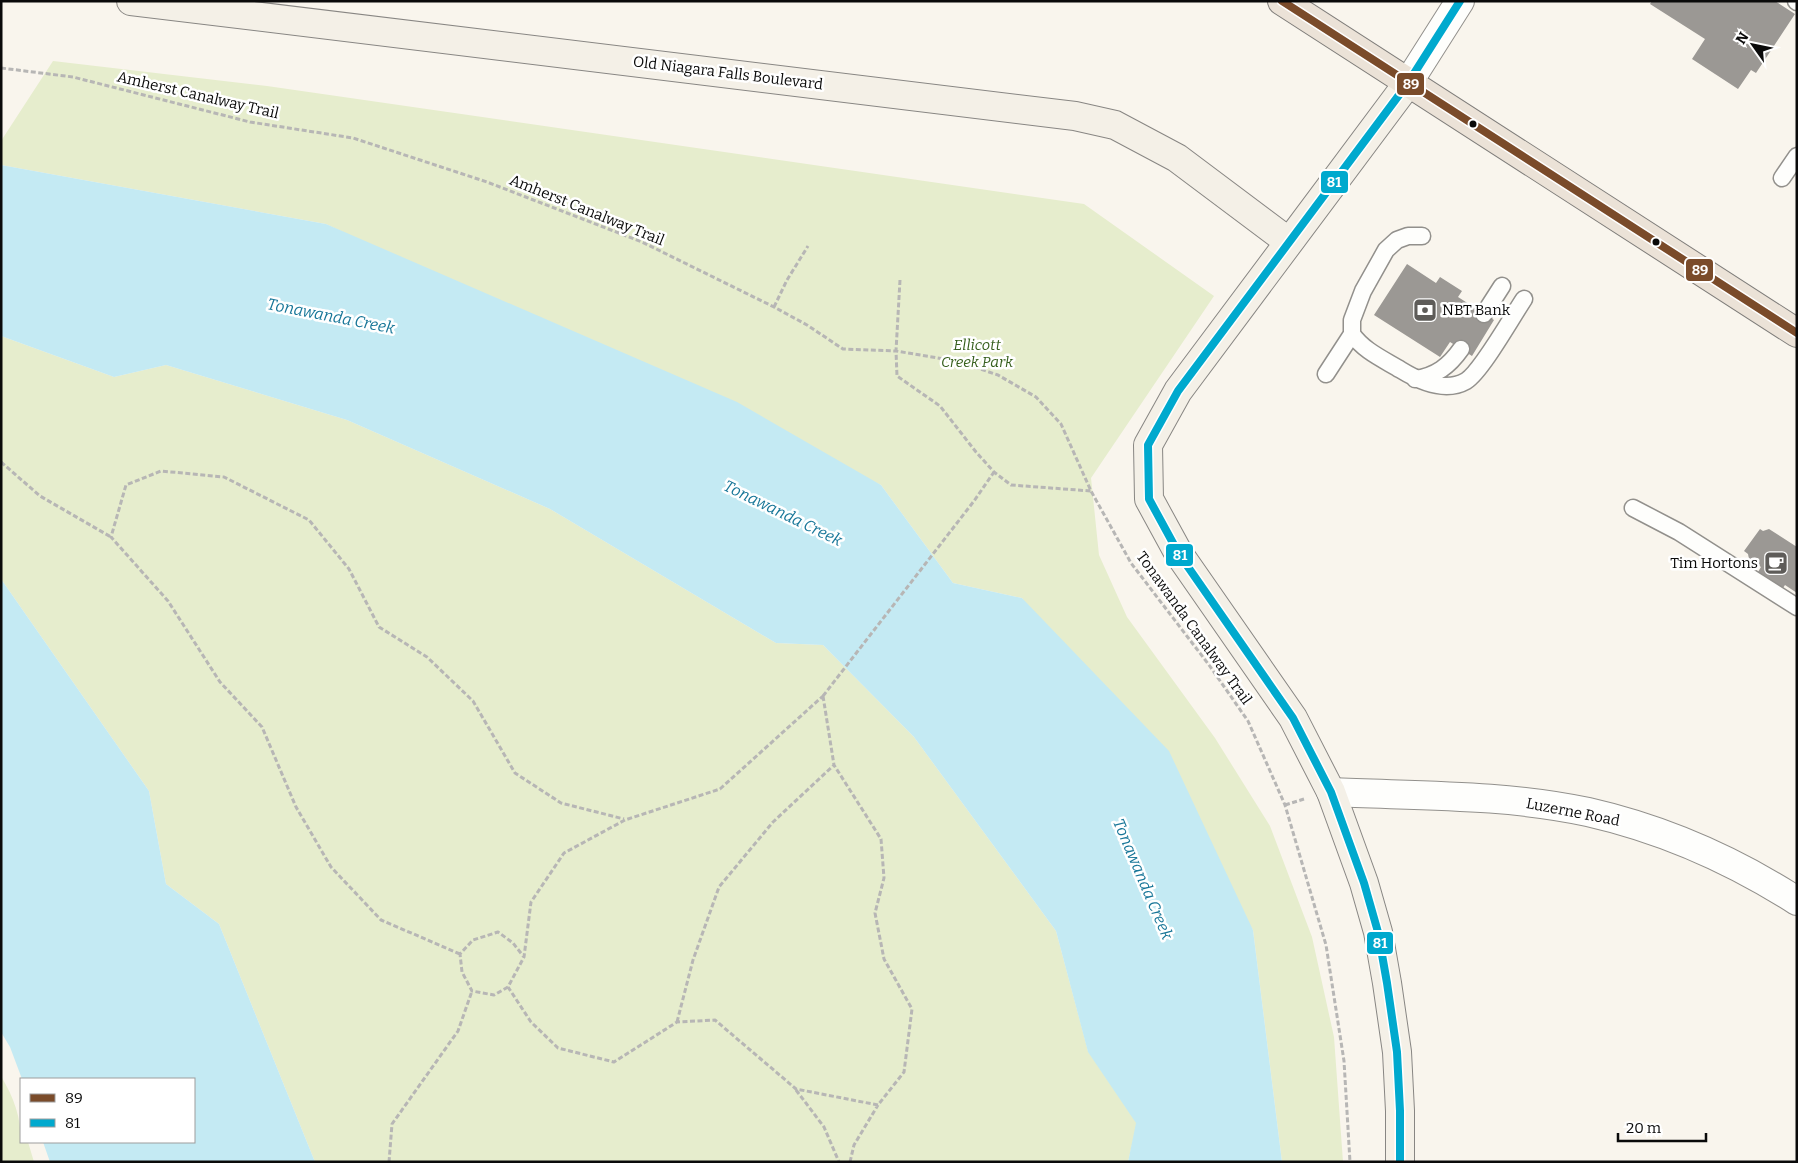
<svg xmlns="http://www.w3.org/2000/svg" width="1798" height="1163" font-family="Bitter,serif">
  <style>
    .green { fill: #e6edcd }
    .water { fill: #c4eaf3 }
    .building { fill: #9b9894 }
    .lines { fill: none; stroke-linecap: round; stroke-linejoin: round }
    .lane-casing { stroke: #92908c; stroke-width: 19 }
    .street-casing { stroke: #92908c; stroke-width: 30 }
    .secondary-casing { stroke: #888683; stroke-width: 30 }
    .primary-casing { stroke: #7f7d7a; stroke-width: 30 }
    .path { stroke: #b7b6b5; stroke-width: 3; stroke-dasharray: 5 2.5; stroke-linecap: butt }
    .lane { stroke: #fefefc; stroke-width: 16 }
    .street { stroke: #fefefc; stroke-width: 28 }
    .secondary { stroke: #f4f0e7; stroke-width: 28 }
    .primary { stroke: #ebe2d7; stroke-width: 28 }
    .bus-1-casing { stroke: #fff; stroke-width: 11 }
    .bus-2-casing { stroke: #fff; stroke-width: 11 }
    .bus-1 { stroke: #7a4b2a; stroke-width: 8 }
    .bus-2 { stroke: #00a9ce; stroke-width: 8 }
    .bus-dot { fill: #0a0a0a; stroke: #fff; stroke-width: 2 }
    .labels { text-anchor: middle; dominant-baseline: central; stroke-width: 5; stroke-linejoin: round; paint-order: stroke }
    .street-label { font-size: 15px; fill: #0a0a0a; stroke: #fff }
    .poi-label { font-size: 15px; fill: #0a0a0a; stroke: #fff; text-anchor: start }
    .park-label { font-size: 15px; font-style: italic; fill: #365f1d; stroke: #fff }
    .water-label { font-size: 16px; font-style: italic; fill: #177698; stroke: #fff }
    .line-badge { stroke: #fff; stroke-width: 2 }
    .badge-label { font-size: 14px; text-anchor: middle; font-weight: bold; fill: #fff }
  </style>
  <rect width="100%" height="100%" fill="#f9f5ed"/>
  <!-- green -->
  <path class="green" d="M 53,61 L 267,86 L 1084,204 L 1214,296 L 1091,478 L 1099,555 L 1127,617 L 1215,738 L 1270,826 L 1312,937 L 1334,1037 L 1343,1162 L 1282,1162 L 1253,930 L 1022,598 L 953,583 L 881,485 L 326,224 L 1,165 L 1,141 Z
    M 1,336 L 114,377 L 166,365 L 347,420 L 550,509 L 776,643 L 823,645 L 914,737 L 1056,931 L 1088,1051 L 1137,1123 L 1128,1162 L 315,1162 L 219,924 L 166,884 L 149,791 L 1,579 Z
    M 1,1076 C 14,1098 21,1117 21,1142 L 28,1142 L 34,1162 L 1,1162 Z"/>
  <!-- water -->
  <path class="water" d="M 1,165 L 326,224 L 737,402 L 881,485 L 953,583 L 1022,598 L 1169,751 L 1253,930 L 1282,1162 L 1128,1162 L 1136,1123 L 1088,1052 L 1056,931 L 914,737 L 823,645 L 776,643 L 550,509 L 347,420 L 166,365 L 114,377 L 1,336 Z
    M 1,579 L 149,791 L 166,884 L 219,924 L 315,1162 L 50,1162 L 43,1142 L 194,1142 L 194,1079 L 22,1079 L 10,1047 L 1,1032 Z"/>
  <!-- building -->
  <path class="building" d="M 1652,1 L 1775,1 L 1795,14 L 1756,73 L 1751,70 L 1738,89 L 1692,59 L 1705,39 L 1650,4 Z
    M 1407,264 L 1436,283 L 1440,277 L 1462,291 L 1458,297 L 1494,320 L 1472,356 L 1450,342 L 1440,357 L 1374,315 Z
    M 1760,529 L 1763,531 L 1769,529 L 1797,547 L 1797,593 L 1785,585 L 1783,588 L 1758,572 L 1761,567 L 1749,559 L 1748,554 L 1744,551 Z"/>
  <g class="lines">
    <!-- lane casing -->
    <g class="lane-casing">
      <path id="lane" d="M 1796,1 L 1797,2
        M 1782,178 L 1797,156
        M 1484,314 L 1502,286
        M 1352,334 C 1364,351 1383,359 1401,370 C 1419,381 1445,393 1466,381 C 1481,372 1512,317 1524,299
        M 1326,374 L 1352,334 L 1352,320 L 1363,291 L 1386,250 L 1397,240 L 1408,236 L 1422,236
        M 1415,379 C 1436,376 1449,366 1461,349
        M 1633,508 L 1679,532 L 1797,607"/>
    </g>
    <!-- street casing -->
    <g class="street-casing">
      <path id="street" d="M 1408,83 L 1460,1
        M 1331,792 C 1415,796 1505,794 1588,812 C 1663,829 1733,860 1797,901"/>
    </g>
    <!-- secondary casing -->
    <g class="secondary-casing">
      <path id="secondary" d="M 131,1 L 1075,116 L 1115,125 L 1177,158 L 1289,242
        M 1400,1162 L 1400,1111 L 1397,1052 L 1387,983 L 1378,932 L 1364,883 L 1331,792 L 1293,718 L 1179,554 L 1149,499 L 1148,445 L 1178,391 L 1408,83"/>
    </g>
    <!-- primary casing -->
    <g class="primary-casing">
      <path id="primary" d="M 1282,1 L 1797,333"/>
    </g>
    <!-- path -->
    <path class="path" d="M 1,68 L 73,77 L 250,122 L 353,138 L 487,182 L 642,242 L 774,307 L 807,325 L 843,349 L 896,351 L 956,361 L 998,375 L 1036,397 L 1061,424 L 1091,491 L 1131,563 L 1209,665 L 1248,721 L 1285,805 L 1326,945 L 1344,1061 L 1350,1162
      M 900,280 L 896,351 L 897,376 L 940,406 L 976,452 L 994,472 L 1011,485 L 1091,491
      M 774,307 L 787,280 L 808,246
      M 1,462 L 40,496 L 111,537
      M 823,696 L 834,765 L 881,839 L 884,878 L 875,913 L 884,959 L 912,1009 L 904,1072 L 878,1105 L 796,1089 L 715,1020 L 677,1022 L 614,1062 L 558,1048 L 531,1022 L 508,987 L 524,957 L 531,902 L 564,853 L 625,820 L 720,789 Z
      M 823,696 L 974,501 L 994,472
      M 1285,805 L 1304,799
      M 460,954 L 381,920 L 331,867 L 296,807 L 262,727 L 220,682 L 168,601 L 111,537 L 126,485 L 161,471 L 224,477 L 309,520 L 349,569 L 379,627 L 427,657 L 473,701 L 515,773 L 561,803 L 624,819
      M 508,987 L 494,995 L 472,991 L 462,972 L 460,954 L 473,940 L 498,932 L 513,943 L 524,957
      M 677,1022 L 693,960 L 719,887 L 773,822 L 834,765
      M 796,1090 L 824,1127 L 839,1162
      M 389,1162 L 392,1124 L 458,1031 L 472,991
      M 850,1162 L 854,1145 L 878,1105"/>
    <!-- lane -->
    <use href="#lane" class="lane"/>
    <!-- street -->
    <use href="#street" class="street"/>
    <!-- secondary -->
    <use href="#secondary" class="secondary"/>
    <!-- primary -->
    <use href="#primary" class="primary"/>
    <!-- bus-1 casing -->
    <g class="bus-1-casing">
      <path id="bus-1" d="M 1282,1 L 1797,333"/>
    </g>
    <!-- bus-2 casing -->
    <g class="bus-2-casing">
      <path id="bus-2" d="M 1400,1162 L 1400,1111 L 1397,1052 L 1387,983 L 1378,932 L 1364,883 L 1331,792 L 1293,718 L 1179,554 L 1149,499 L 1148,445 L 1178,391 L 1408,83 L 1460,1"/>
    </g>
    <!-- bus-1 -->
    <use href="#bus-1" class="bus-1"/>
    <!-- bus-2 -->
    <use href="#bus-2" class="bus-2"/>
  </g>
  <!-- icons -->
  <defs>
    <g id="bank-square" transform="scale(1.25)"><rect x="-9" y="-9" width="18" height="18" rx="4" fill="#5e5c59" stroke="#fff"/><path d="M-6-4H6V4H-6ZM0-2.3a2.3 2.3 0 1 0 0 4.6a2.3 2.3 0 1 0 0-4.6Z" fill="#fff"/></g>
    <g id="cafe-square" transform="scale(1.25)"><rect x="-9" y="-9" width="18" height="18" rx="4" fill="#5e5c59" stroke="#fff"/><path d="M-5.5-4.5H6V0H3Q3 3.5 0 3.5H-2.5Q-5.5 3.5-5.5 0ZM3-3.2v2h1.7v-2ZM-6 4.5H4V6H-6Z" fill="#fff"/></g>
  </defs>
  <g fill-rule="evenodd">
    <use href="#bank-square" x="1425" y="310"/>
    <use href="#cafe-square" x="1776" y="563"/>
  </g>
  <!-- markers -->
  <g class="bus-dot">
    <circle cx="1473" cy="124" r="4.5"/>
    <circle cx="1656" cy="242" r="4.5"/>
  </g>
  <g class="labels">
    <!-- street labels -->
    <g class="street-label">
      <text transform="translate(728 73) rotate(7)">Old Niagara Falls Boulevard</text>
      <text transform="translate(198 95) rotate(13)">Amherst Canalway Trail</text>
      <text transform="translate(587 210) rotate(22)">Amherst Canalway Trail</text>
      <text transform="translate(1194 628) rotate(54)">Tonawanda Canalway Trail</text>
      <text transform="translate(1573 812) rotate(11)">Luzerne Road</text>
    </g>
    <!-- poi labels -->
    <g class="poi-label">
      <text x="1442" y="310">NBT Bank</text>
      <text x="1758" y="563" text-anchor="end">Tim Hortons</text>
    </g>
    <!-- park labels -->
    <g class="park-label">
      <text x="977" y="345">Ellicott<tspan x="977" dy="17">Creek Park</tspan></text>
    </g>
    <!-- water labels -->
    <g class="water-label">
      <text transform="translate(331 316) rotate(11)">Tonawanda Creek</text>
      <text transform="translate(783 513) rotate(26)">Tonawanda Creek</text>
      <text transform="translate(1143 879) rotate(67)">Tonawanda Creek</text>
    </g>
  </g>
  <g class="line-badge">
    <rect x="1396" y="72" width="29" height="24" rx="5" fill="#7a4b2a"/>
    <rect x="1320" y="170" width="29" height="24" rx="5" fill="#00a9ce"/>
    <rect x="1685" y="258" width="29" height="24" rx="5" fill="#7a4b2a"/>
    <rect x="1165" y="543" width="29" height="24" rx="5" fill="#00a9ce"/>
    <rect x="1366" y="931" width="28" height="24" rx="5" fill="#00a9ce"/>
  </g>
  <g class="badge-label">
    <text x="1411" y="89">89</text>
    <text x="1334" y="187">81</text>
    <text x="1700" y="275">89</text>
    <text x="1180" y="560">81</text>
    <text x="1380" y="948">81</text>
  </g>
  <!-- border -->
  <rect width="1798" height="1163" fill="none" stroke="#0a0a0a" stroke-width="5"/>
  <!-- legend -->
  <rect x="20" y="1078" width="175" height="65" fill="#ffffff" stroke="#9d9d9d"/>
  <rect x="30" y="1094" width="25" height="8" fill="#7a4b2a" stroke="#9d9d9d"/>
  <text x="65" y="1103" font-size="15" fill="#0a0a0a">89</text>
  <rect x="30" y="1119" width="25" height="8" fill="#00a9ce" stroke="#9d9d9d"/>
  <text x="65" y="1128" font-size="15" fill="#0a0a0a">81</text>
  <!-- north arrow -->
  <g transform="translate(1753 45) rotate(303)" stroke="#ffffff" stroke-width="4" paint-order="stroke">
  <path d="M0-4L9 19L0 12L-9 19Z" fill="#0a0a0a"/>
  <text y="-8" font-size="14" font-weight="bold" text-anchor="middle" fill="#0a0a0a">N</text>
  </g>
  <!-- scale -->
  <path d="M1618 1133v8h88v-8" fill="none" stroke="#0a0a0a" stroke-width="2.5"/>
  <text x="1626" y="1133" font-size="15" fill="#0a0a0a" stroke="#ffffff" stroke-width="4" paint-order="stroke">20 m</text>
</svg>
